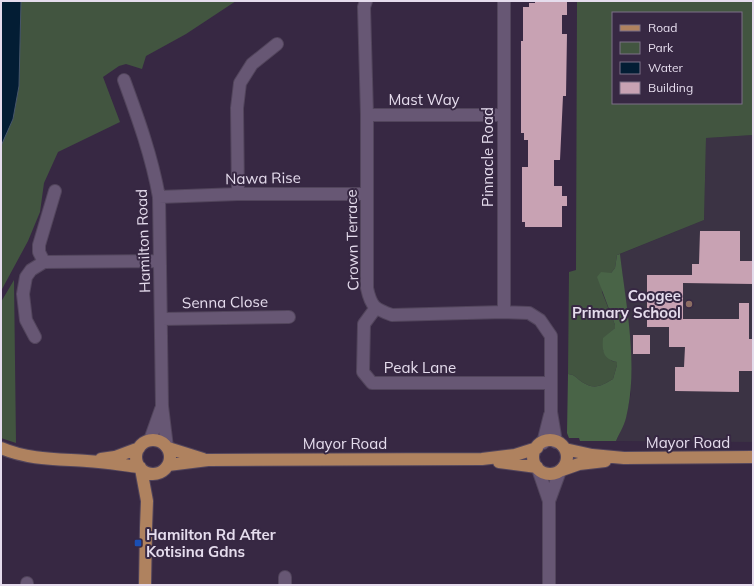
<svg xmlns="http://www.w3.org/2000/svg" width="754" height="586" font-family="Mulish,sans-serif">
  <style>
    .education { fill: #3b3344 }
    .green { fill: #425540; fill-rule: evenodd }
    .forest { fill: #496447 }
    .water { fill: #031d34; stroke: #47566c }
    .building { fill: #c8a2b3 }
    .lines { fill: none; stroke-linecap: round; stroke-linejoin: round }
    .minor-casing { stroke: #52455c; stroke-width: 14 }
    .major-casing { stroke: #52455c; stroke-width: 14 }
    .minor { stroke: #675774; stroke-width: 12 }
    .major { stroke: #af825f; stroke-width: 12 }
    .education-dot { fill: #8d6e63; stroke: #372843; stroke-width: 1.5 }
    .transit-dot { fill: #1a4fb4; stroke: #372843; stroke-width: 1.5 }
    .labels { text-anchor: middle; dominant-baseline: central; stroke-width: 4; stroke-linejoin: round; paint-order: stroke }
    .street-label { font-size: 15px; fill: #e5dced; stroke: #372843 }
    .poi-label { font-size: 15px; font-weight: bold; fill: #e5dced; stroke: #372843; text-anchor: end }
  </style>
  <rect width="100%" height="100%" fill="#372843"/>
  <!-- education -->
  <path class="education" d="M 753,135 L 753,442 L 616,441 L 625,420 L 631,393 L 631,355 L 620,254 L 704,220 L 706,138 Z"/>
  <!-- green -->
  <path class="green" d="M 1,1 L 236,1 L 186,34 L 146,56 L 142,69 L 126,64 L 119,66 L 103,77 L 120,122 L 58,152 L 44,183 L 40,212 L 28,241 L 1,291 Z
    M 577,1 L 753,1 L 753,135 L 706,138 L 704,220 L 617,255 L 615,268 L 611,273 L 601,273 L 602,292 L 615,325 L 615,328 L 603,339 L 603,350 L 612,361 L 617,362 L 617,365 L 613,379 C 601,386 595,390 582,382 C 576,378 576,375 568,374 L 569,272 L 576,270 ZM 613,13 L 741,13 L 741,103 L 613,103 Z
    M 14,280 L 16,443 L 1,438 L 1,302 Z"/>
  <!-- forest -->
  <path class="forest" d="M 620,254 C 626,306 639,367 626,418 C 624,426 619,434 616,441 L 580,441 L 579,438 L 569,438 L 567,433 L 568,374 C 576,375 576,378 582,382 C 595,390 601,386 613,379 L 617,365 L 617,362 C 603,359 602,351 603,338 L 615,328 L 615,325 L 597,277 L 601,272 L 611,273 L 615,268 L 617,255 Z"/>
  <!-- water -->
  <path class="water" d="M 1,1 L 21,1 L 19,86 L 13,119 L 1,146 Z"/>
  <!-- building -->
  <path class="building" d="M 535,2 L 567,2 L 567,15 L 562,15 L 562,34 L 567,34 L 566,96 L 563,96 L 560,160 L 554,160 L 554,186 L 562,186 L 562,196 L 567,196 L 567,206 L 562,206 L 562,227 L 525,227 L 525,222 L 522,222 L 522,167 L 528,167 L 528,140 L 524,140 L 524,133 L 521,133 L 521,41 L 523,41 L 523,7 L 529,7 L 529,3 L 535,3 Z
    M 700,231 L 740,231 L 740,261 L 753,261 L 753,284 L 683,283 L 683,319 L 739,319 L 739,303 L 749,303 L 749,339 L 753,339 L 753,371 L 739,371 L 739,392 L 675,391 L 675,367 L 684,367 L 685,347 L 669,347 L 669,327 L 647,327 L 647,275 L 692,275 L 692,264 L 699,264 Z
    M 633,335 L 650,335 L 650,354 L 633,354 Z"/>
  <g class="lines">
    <!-- minor casing -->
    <g class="minor-casing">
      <path id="minor" d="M 366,1 L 364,7 L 367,115 L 367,288 C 371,307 375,309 392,315 L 504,312 L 529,313 L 540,320 L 551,336 L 551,412 L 556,442
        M 124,80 C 138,118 152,157 159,197 L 162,406 L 167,447
        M 367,115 L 504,115
        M 238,194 L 237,108 L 240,83 L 252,64 L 277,44
        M 159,197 L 238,194 L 367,194
        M 44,262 L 39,252 L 39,245 L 55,191
        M 375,309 L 364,324 L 363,372 L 372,383 L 550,383
        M 504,312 L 504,1
        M 162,319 L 289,317
        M 35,337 L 26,320 L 23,294 L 26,277 L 31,270 L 44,262 L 160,261
        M 150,440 L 161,409
        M 543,443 L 550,415
        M 538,469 L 549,501 L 549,585
        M 549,501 L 560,471
        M 27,583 L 27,585
        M 285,585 L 285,577"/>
    </g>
    <!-- major casing -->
    <g class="major-casing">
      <path id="major" d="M136 457a17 17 0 1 1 34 0a17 17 0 1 1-34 0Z
        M533 457a17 17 0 1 1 34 0a17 17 0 1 1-34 0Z
        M 1,448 C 29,460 58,459 87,461 C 105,462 122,465 140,467
        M 168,448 L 203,459
        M 565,449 L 592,455 L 624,458 L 753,457
        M 101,459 L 115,457 L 139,448
        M 499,462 L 537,467
        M 168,465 L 208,460 L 482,459 L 515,455 L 537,448
        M 141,469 L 147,501 L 146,528 L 145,585
        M 562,470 L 579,464 L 605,461"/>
    </g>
    <!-- minor -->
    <use href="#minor" class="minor"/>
    <!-- major -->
    <use href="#major" class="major"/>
  </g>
  <!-- markers -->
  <circle class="education-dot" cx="689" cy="304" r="4"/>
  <rect class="transit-dot" x="134" y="539" width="8" height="8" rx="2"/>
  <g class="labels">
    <!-- street labels -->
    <g class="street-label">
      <text x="424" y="99">Mast Way</text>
      <text transform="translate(487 157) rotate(-90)">Pinnacle Road</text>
      <text transform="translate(263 178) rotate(-1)">Nawa Rise</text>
      <text transform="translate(352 240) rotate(-91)">Crown Terrace</text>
      <text transform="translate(143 241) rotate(-92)">Hamilton Road</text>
      <text transform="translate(225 302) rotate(-1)">Senna Close</text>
      <text x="420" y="367">Peak Lane</text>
      <text x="688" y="442">Mayor Road</text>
      <text x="345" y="443">Mayor Road</text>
    </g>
    <!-- poi labels -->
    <g class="poi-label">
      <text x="681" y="295">Coogee<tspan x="681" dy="17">Primary School</tspan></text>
      <text x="146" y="534" text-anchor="start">Hamilton Rd After<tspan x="146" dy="17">Kotisina Gdns</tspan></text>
    </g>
  </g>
  <!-- border -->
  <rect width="754" height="586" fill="none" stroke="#e5dced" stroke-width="4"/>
  <!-- legend -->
  <rect x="612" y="12" width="130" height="92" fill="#372843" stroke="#7d7087"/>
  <rect x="620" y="25" width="20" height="6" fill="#af825f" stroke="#7d7087"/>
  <text x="648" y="32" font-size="12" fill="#e5dced">Road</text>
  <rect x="620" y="42" width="20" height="12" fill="#425540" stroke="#7d7087"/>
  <text x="648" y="52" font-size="12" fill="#e5dced">Park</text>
  <rect x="620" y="62" width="20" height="12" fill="#031d34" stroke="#7d7087"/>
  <text x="648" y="72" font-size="12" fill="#e5dced">Water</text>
  <rect x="620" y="82" width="20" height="12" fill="#c8a2b3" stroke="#7d7087"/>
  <text x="648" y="92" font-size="12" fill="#e5dced">Building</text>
</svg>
